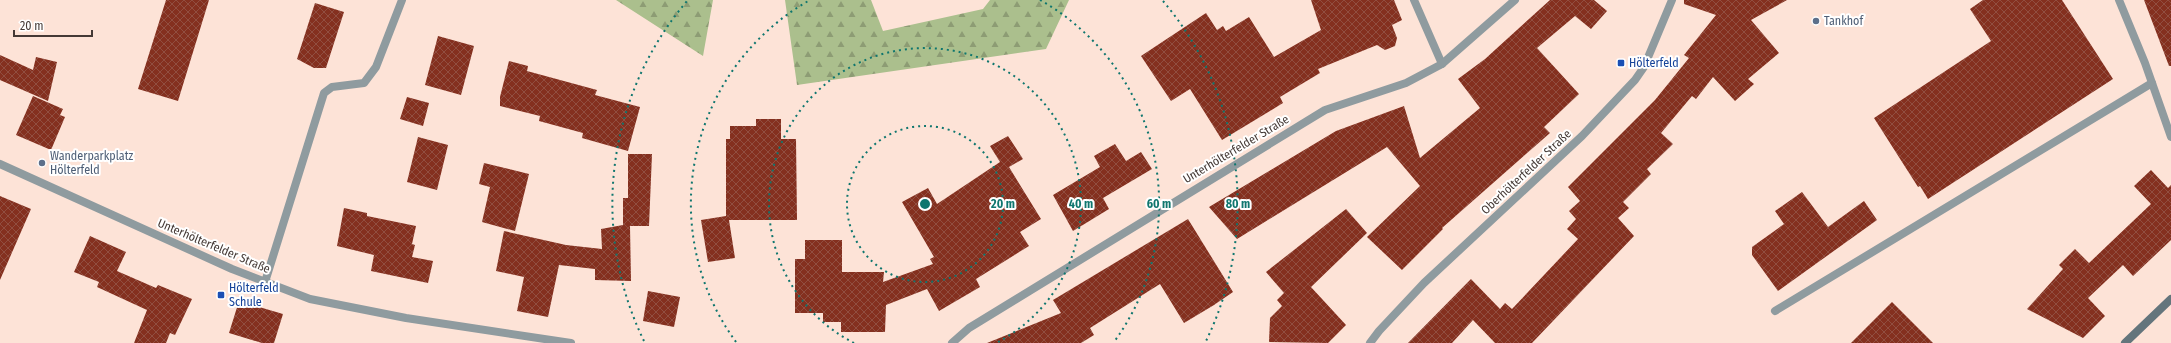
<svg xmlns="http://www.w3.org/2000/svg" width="2171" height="343" font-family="'Fira Sans Condensed',sans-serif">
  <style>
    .forest { fill: url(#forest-firs) }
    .building { fill: url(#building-cross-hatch) }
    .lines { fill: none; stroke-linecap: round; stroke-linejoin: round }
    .lane { stroke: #8f9b9f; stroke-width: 8 }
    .street { stroke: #8f9b9f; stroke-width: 8 }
    .secondary { stroke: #64757c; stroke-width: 8 }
    .ring { fill: none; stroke: #0f766e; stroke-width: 2; stroke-dasharray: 2 4 }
    .service-dot { fill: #5c6f8a; stroke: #fff; stroke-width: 1.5 }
    .transit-dot { fill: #1a4fb4; stroke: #fff; stroke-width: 1.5 }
    .labels { text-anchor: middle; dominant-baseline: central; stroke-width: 4; stroke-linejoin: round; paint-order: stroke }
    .service-label { font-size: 12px; fill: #4e5e75; stroke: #fff; text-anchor: start }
    .transit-label { font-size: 12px; fill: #164399; stroke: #fff; text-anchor: start }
    .street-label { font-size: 12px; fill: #443935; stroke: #fff }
    .centre { fill: #0f766e; stroke: #fff; stroke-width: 2 }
    .ring-label { font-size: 12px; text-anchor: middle; font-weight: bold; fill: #0f766e; stroke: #fff; stroke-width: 4; stroke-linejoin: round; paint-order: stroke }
  </style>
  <defs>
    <pattern id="forest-firs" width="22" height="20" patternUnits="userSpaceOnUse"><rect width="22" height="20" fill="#abbf8d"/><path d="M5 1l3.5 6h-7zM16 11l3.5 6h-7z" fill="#8d9c74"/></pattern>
    <pattern id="building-cross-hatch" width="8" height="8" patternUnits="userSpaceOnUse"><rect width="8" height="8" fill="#84301f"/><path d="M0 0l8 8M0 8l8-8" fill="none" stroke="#914e40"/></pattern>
  </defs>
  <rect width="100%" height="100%" fill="#fde3d7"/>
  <!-- forest -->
  <path class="forest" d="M 616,0 L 713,0 L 703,56 Z
    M 785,0 L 871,0 L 883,31 L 983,9 L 990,0 L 1069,0 L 1046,49 L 797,85 Z"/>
  <!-- building -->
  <path class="building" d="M 166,0 L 209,0 L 178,101 L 138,89 Z
    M 1311,0 L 1394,0 L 1402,20 L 1392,25 L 1397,38 L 1395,46 L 1385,50 L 1377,45 L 1318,69 L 1320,73 L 1280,97 L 1283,103 L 1222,140 L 1190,89 L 1171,101 L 1141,56 L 1206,13 L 1217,30 L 1223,26 L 1226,31 L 1249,17 L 1274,57 L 1321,30 Z
    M 1550,0 L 1594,0 L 1607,11 L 1591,29 L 1575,16 L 1537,48 L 1579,94 L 1544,127 L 1550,133 L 1442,228 L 1443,229 L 1402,270 L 1367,237 L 1420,186 L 1387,147 L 1237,239 L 1209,207 L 1336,131 L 1404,106 L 1420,158 L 1480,108 L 1458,79 L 1485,59 Z
    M 1684,0 L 1787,0 L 1751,20 L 1779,53 L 1748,79 L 1754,84 L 1735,101 L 1713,77 L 1696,99 L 1692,96 L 1661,133 L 1673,144 L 1647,169 L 1651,174 L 1623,202 L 1629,208 L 1618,218 L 1634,236 L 1532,343 L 1495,343 L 1473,320 L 1452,343 L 1408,343 L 1471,279 L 1500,309 L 1505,303 L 1512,309 L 1578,239 L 1567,229 L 1576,219 L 1569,211 L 1580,201 L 1568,187 L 1655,100 L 1689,58 L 1684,55 L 1716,15 L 1684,4 Z
    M 1983,0 L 2062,0 L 2113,79 L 1928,199 L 1920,186 L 1918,187 L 1874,118 L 1991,41 L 1970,9 Z
    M 2144,0 L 2171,0 L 2171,66 L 2169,66 Z
    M 315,3 L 344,12 L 326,68 L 314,68 L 297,59 Z
    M 438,36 L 474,46 L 461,95 L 425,85 Z
    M 0,55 L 33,70 L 36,57 L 57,62 L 48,101 L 0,80 Z
    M 509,61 L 528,66 L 527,71 L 597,90 L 595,95 L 640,107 L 628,151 L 582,138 L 583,133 L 539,121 L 540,116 L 500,106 L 500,97 Z
    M 33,96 L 63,109 L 60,115 L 65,117 L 51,150 L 16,135 Z
    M 407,97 L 429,103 L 423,126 L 400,119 Z
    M 756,119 L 781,119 L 781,139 L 796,139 L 797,220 L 729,220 L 735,258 L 708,262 L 701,220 L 726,216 L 726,139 L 730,139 L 730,126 L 756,126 Z
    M 1008,136 L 1023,159 L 1009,167 L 1041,219 L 1020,232 L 1029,246 L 976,279 L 980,287 L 939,311 L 927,289 L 886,305 L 885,332 L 841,332 L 841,322 L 823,322 L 823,313 L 795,313 L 795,259 L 805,259 L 805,240 L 842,240 L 842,272 L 884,272 L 883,282 L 933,264 L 930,259 L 934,257 L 902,202 L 928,188 L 937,204 L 1000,162 L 990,146 Z
    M 418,137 L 448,145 L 437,190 L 407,182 Z
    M 1115,144 L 1126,161 L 1141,152 L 1152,169 L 1103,198 L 1109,209 L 1073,231 L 1053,195 L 1100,167 L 1094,156 Z
    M 628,154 L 652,154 L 649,226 L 630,226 L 631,281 L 595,280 L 595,269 L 559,265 L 548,317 L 517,311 L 524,277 L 496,271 L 504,231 L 566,245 L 602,249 L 601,229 L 623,225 L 623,198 L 628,198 Z
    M 484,163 L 529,174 L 515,231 L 482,222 L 490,187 L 479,184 Z
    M 2151,170 L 2168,188 L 2171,185 L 2171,240 L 2133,276 L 2123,265 L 2088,298 L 2105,316 L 2083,338 L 2027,309 L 2063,269 L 2059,265 L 2075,249 L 2089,263 L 2151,204 L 2134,186 Z
    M 1802,192 L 1828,227 L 1864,201 L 1877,220 L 1778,291 L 1752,255 L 1752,247 L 1784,224 L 1775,211 Z
    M 0,196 L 31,209 L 0,280 Z
    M 344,208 L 367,213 L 367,216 L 416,226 L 412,244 L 415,245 L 412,257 L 433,261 L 428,283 L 371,271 L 374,255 L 337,246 Z
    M 1346,209 L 1367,233 L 1311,287 L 1346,325 L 1328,343 L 1269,342 L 1270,318 L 1282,306 L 1277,300 L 1284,293 L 1266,272 Z
    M 1188,219 L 1233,292 L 1214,305 L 1184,323 L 1160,284 L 1090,328 L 1094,335 L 1081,343 L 987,343 L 1061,313 L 1053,300 Z
    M 90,236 L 126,252 L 117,271 L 156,288 L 158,285 L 192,299 L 175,335 L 170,333 L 166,343 L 134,343 L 147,310 L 97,287 L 99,282 L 74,272 Z
    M 648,291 L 680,297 L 674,327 L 643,321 Z
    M 239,301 L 283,314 L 274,343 L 262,343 L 229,333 Z
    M 1892,302 L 1933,343 L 1851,343 Z"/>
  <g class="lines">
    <!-- lane -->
    <path class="lane" d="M 1414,0 L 1442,64
      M 265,282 L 324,93 L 332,87 L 364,83 L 376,67 L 402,0
      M 1775,311 L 2152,83"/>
    <!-- street -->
    <path class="street" d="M 2119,0 L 2145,63 L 2171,137
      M 0,164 L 232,269 L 310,299 L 406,318 L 571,343
      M 952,343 L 969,328 L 1325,110 L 1406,83 L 1442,64 L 1515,0
      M 1370,343 L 1379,331 L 1424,283 L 1582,136 L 1635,80 L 1644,67 L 1672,0"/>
    <!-- secondary -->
    <path class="secondary" d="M 2125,343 L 2171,299"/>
  </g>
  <!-- distance rings -->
  <g class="ring">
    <circle cx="925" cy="204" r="78"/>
    <path d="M854 343A156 156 0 1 1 996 343"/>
    <path d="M736 342A234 234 0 0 1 810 0M1040 0A234 234 0 0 1 1114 342"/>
    <path d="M644 341A313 313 0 0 1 687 1M1163 1A313 313 0 0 1 1206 341"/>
  </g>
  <!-- markers -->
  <g class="service-dot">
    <circle cx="1816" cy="21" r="4"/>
    <circle cx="42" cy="163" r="4"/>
  </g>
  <g class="transit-dot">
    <rect x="1617" y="59" width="8" height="8" rx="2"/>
    <rect x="217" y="291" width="8" height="8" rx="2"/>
  </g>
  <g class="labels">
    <!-- service labels -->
    <g class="service-label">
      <text x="1824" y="21">Tankhof</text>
      <text x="50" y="156">Wanderparkplatz<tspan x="50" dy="14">Hölterfeld</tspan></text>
    </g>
    <!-- transit labels -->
    <g class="transit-label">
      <text x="1629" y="63">Hölterfeld</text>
      <text x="229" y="288">Hölterfeld<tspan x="229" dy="14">Schule</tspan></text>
    </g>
    <!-- street labels -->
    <g class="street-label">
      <text transform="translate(1236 149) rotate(-31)">Unterhölterfelder Straße</text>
      <text transform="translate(1526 172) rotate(-43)">Oberhölterfelder Straße</text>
      <text transform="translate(214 246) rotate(23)">Unterhölterfelder Straße</text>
    </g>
  </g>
  <circle cx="925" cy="204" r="6" class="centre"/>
  <g class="ring-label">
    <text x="1003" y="208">20 m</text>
    <text x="1081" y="208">40 m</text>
    <text x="1159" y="208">60 m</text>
    <text x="1238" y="208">80 m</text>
  </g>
  <!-- scale -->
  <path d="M14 30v6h78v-6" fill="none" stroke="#443935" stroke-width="2"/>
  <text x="20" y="30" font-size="12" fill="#443935" stroke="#ffffff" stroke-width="3" paint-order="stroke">20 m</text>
</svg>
